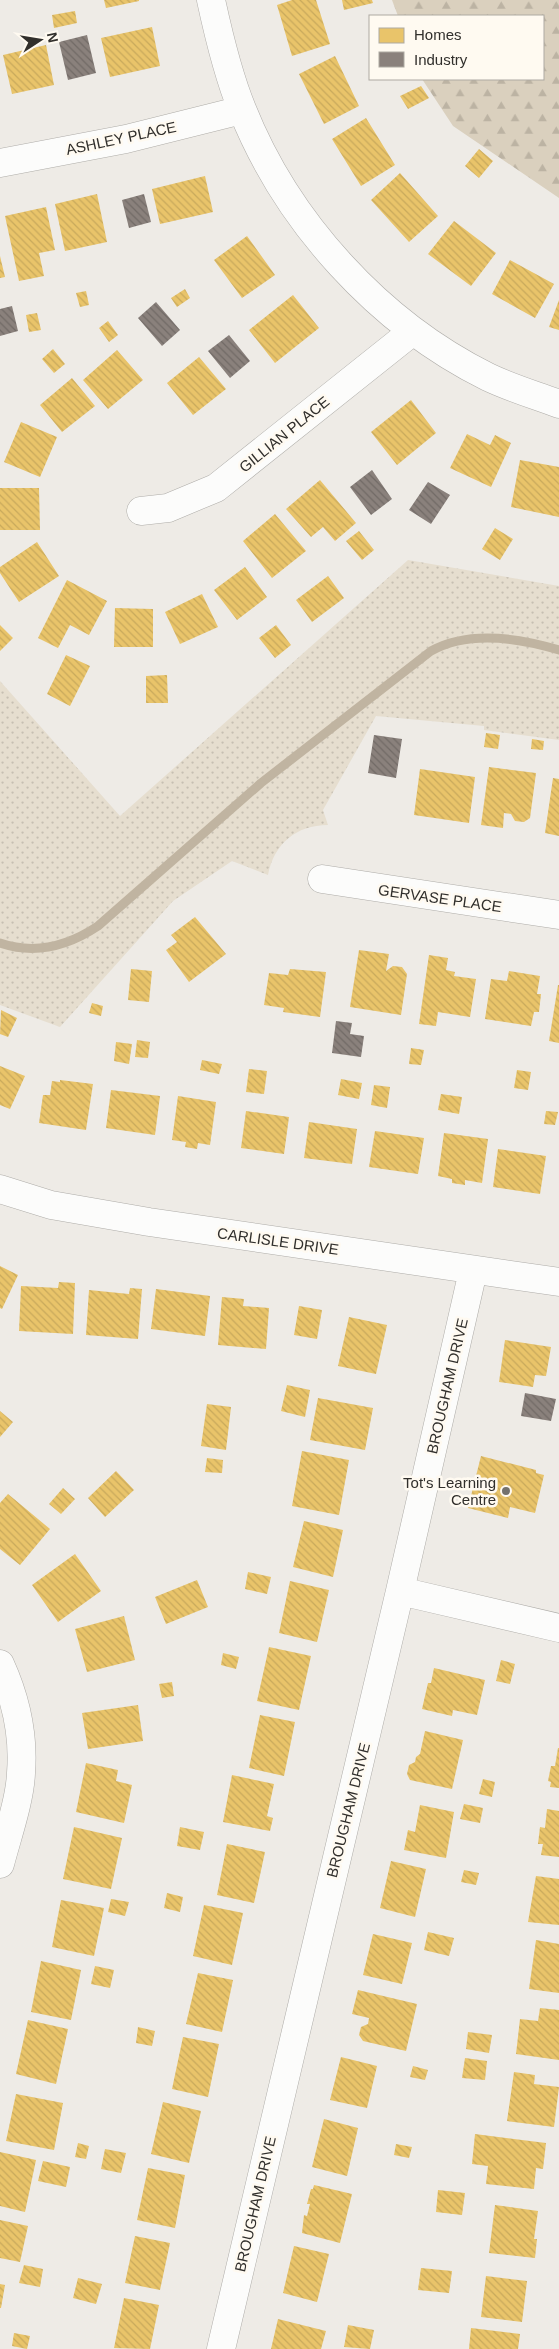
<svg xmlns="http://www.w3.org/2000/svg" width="559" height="2349" font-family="Helvetica,sans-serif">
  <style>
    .grass { fill: url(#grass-dots) }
    .forest { fill: url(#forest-firs) }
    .homes { fill: url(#homes-back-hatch) }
    .industry { fill: url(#industry-back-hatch) }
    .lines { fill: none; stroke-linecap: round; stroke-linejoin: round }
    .stream { stroke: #c0b4a1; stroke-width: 9 }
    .minor-casing { stroke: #aeaca8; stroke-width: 29 }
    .minor { stroke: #fcfcfb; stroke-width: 28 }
    .poi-dot { fill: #73716d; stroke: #fffaf1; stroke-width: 2 }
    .labels { text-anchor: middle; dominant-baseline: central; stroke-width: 5; stroke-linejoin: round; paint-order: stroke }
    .street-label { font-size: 15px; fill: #312f2c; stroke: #fffaf1 }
    .poi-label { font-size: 15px; fill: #312f2c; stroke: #fffaf1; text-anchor: end }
  </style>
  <defs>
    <pattern id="grass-dots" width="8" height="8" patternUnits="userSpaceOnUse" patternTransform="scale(1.25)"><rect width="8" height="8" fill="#e6decf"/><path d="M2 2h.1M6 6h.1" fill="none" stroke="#c6bfb2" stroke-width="1.8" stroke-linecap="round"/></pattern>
    <pattern id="forest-firs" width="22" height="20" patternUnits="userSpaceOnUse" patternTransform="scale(1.25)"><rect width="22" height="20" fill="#dad0be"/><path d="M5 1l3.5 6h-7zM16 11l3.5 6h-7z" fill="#bcb3a3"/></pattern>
    <pattern id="homes-back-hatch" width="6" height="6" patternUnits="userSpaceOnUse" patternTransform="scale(1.25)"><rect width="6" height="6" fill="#e9c46a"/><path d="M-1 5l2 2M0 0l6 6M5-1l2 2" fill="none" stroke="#c8a95c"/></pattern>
    <pattern id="industry-back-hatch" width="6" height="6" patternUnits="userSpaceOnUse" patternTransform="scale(1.25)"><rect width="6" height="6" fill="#8a817c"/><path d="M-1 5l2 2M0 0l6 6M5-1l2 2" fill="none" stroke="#716a66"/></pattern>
  </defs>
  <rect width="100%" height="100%" fill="#eeebe6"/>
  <!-- grass -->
  <path class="grass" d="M 408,560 L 559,586 L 559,740 L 484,730 L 484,726 L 376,716 L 323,810 L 328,825 C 296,825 274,844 268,875 L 232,861 L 173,901 L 60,1027 L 0,1005 L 0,681 L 120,816 Z"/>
  <!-- forest -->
  <path class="forest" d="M 392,0 L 559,0 L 559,198 L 453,126 L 422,79 L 543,79 L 543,16 L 398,16 Z"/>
  <!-- homes -->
  <path class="homes" d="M 104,0 L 139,0 L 139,1 L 106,8 Z
    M 292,0 L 316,0 L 330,44 L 292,56 L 277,5 Z
    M 342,0 L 372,0 L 373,3 L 344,10 Z
    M 75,11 L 77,23 L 54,28 L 52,15 Z
    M 152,27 L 160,66 L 110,77 L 101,38 Z
    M 46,45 L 54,85 L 12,94 L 3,55 Z
    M 335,56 L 359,106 L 324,124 L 299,74 Z
    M 421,86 L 429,98 L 408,109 L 400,96 Z
    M 366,118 L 395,165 L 361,186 L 332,139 Z
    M 479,149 L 493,161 L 479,178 L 465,166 Z
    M 400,173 L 438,216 L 409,242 L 371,200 Z
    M 205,176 L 213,212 L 160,224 L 152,189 Z
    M 97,194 L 107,242 L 65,251 L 55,204 Z
    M 46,207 L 55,250 L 39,253 L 44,276 L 19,281 L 5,216 Z
    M 454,221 L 496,253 L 471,286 L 428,254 Z
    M 247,236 L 275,275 L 242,298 L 214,260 Z
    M 0,256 L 5,277 L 0,278 Z
    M 510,260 L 554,284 L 535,318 L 492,294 Z
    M 185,289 L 190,298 L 177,307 L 171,298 Z
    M 86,291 L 89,305 L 80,307 L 76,293 Z
    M 293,295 L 319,328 L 275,363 L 249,330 Z
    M 559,300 L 559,330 L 549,327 Z
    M 37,313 L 41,330 L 29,332 L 26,315 Z
    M 108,321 L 118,335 L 109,342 L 99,328 Z
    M 53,349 L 65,364 L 54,373 L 42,359 Z
    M 117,350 L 143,380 L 108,409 L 83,380 Z
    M 199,357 L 226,389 L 193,415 L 167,383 Z
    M 72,378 L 95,406 L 62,432 L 40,405 Z
    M 411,400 L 436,433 L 397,465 L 371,432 Z
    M 21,422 L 57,437 L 40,477 L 4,462 Z
    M 467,434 L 490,445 L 495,435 L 511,443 L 491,487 L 450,468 Z
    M 520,460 L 559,467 L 559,517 L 511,507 Z
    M 320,480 L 356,523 L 335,541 L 323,527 L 311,537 L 286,509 Z
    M 0,488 L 39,488 L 40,530 L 0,530 Z
    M 275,514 L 306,551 L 272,578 L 243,541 Z
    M 495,528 L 513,539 L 500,560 L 482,549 Z
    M 359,531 L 374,550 L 362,560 L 346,541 Z
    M 37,542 L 59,576 L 19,602 L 0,573 L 0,567 Z
    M 245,567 L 267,597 L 237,620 L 214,590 Z
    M 328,576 L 344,598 L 312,622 L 296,600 Z
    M 67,580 L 107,601 L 89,635 L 70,625 L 58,648 L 38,638 Z
    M 202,594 L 218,627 L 180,644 L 165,612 Z
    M 115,608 L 153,609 L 153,647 L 114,647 Z
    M 0,625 L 13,638 L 0,651 Z
    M 276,625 L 291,645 L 275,658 L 259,638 Z
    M 66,655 L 90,666 L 70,706 L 47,694 Z
    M 167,675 L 168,703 L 146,703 L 146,676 Z
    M 486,733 L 500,735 L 498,749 L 484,747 Z
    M 532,739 L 544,741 L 543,750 L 531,749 Z
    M 489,767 L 536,773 L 530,818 L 524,822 L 515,821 L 511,814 L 504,813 L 503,828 L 481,825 Z
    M 420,769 L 475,777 L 469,823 L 414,815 Z
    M 553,778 L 559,779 L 559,836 L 545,833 Z
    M 195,917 L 226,954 L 189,982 L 166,950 L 177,942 L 171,935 Z
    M 359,950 L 389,954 L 386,971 L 393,966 L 402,967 L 407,974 L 401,1015 L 350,1007 Z
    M 429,955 L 448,958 L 446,970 L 455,972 L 454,976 L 476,979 L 470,1017 L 438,1012 L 436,1026 L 419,1024 Z
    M 131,969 L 152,971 L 149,1002 L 128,1000 Z
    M 290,969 L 326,972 L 320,1017 L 283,1012 L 284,1008 L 264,1005 L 269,973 L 288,975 Z
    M 509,971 L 540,976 L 537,994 L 541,994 L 539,1012 L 534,1012 L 531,1026 L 485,1019 L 491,979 L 507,981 Z
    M 558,985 L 559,985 L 559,1043 L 549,1041 Z
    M 92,1003 L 103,1006 L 101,1016 L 89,1013 Z
    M 1,1010 L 17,1018 L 8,1037 L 0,1034 Z
    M 137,1040 L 150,1042 L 148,1058 L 135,1057 Z
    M 116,1042 L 132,1044 L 129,1064 L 114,1061 Z
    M 411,1048 L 424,1050 L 421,1065 L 409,1064 Z
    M 202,1060 L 222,1064 L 219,1074 L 200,1070 Z
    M 0,1066 L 25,1076 L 10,1109 L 0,1105 Z
    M 249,1069 L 267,1071 L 264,1094 L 246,1092 Z
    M 517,1070 L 531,1072 L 528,1090 L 514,1088 Z
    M 341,1079 L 362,1083 L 359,1099 L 338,1095 Z
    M 60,1080 L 93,1084 L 86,1130 L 39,1123 L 43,1095 L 50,1095 L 52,1081 L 60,1082 Z
    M 374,1085 L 390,1087 L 387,1108 L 371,1105 Z
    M 111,1090 L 160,1096 L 155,1135 L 106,1128 Z
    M 441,1094 L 462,1097 L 459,1114 L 438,1110 Z
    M 178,1096 L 216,1102 L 210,1145 L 198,1143 L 197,1149 L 185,1147 L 186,1142 L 172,1140 Z
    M 246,1111 L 289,1117 L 284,1154 L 241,1148 Z
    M 546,1111 L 558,1112 L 555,1125 L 544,1124 Z
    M 309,1122 L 357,1129 L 352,1164 L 304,1158 Z
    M 375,1131 L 424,1138 L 418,1174 L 369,1167 Z
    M 444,1133 L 488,1139 L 482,1183 L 465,1180 L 465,1185 L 452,1183 L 452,1179 L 438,1176 Z
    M 498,1149 L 546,1156 L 540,1194 L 493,1187 Z
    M 0,1266 L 18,1275 L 2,1309 L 0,1308 Z
    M 59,1282 L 75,1283 L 73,1334 L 19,1331 L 21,1286 L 58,1288 Z
    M 130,1288 L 142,1289 L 138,1339 L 86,1335 L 89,1290 L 129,1294 Z
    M 156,1289 L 210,1296 L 205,1336 L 151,1329 Z
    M 222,1297 L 244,1299 L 243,1306 L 269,1308 L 266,1349 L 218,1345 Z
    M 299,1306 L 322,1310 L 317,1339 L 294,1335 Z
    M 349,1317 L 387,1325 L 376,1374 L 338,1366 Z
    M 505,1340 L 551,1347 L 546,1376 L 535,1375 L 533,1387 L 499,1382 Z
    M 287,1385 L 310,1390 L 305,1417 L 281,1411 Z
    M 318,1398 L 373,1408 L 365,1450 L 310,1440 Z
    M 207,1404 L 231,1407 L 226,1450 L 201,1446 Z
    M 0,1411 L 13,1422 L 0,1437 Z
    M 302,1451 L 349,1460 L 339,1515 L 292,1506 Z
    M 481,1456 L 536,1470 L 536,1473 L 544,1475 L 535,1513 L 510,1507 L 508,1518 L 468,1508 Z
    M 207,1458 L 223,1460 L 222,1473 L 205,1472 Z
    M 116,1471 L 134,1490 L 105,1517 L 88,1498 Z
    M 63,1488 L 75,1499 L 61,1514 L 49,1504 Z
    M 8,1494 L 50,1529 L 20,1565 L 0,1549 L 0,1503 Z
    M 304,1521 L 343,1530 L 333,1577 L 293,1567 Z
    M 75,1554 L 101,1591 L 58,1622 L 32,1585 Z
    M 248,1572 L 271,1577 L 267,1594 L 245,1589 Z
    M 197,1580 L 208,1607 L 166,1624 L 155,1597 Z
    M 290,1581 L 329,1590 L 317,1642 L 279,1633 Z
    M 124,1616 L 135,1660 L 87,1672 L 75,1629 Z
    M 269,1647 L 311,1656 L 299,1710 L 257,1701 Z
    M 223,1653 L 239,1657 L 236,1669 L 221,1665 Z
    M 501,1660 L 515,1664 L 510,1684 L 496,1681 Z
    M 434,1668 L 485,1680 L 477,1715 L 453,1710 L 452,1716 L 422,1709 L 428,1683 L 431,1683 Z
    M 172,1682 L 174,1696 L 162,1698 L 159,1684 Z
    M 138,1705 L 143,1741 L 88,1749 L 82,1713 Z
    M 260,1715 L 295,1722 L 284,1776 L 249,1768 Z
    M 425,1731 L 463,1740 L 452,1789 L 410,1780 L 407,1774 L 409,1765 L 415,1762 L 416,1757 L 420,1754 Z
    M 558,1748 L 559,1748 L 559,1788 L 550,1787 L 551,1782 L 548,1781 L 551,1766 L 555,1766 Z
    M 86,1763 L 118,1770 L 116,1781 L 132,1785 L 124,1823 L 76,1812 Z
    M 232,1775 L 274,1784 L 267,1816 L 273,1818 L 270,1831 L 223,1822 Z
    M 483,1779 L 495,1782 L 492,1797 L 479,1794 Z
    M 464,1804 L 483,1808 L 480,1823 L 460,1819 Z
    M 420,1805 L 454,1812 L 446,1858 L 404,1850 L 408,1830 L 415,1832 Z
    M 547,1809 L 559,1811 L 559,1857 L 541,1855 L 543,1844 L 538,1844 L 540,1827 L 545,1828 Z
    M 74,1827 L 122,1838 L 111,1889 L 63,1879 Z
    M 180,1827 L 204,1832 L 200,1850 L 177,1846 Z
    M 227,1844 L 265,1852 L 254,1903 L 217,1895 Z
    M 391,1861 L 426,1869 L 415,1917 L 380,1908 Z
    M 464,1870 L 479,1873 L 476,1885 L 461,1882 Z
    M 536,1876 L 559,1879 L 559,1925 L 528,1922 Z
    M 167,1893 L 183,1897 L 180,1912 L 164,1908 Z
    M 111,1899 L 129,1902 L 125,1916 L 108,1912 Z
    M 61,1900 L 104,1908 L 94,1956 L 52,1947 Z
    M 204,1905 L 243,1913 L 232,1965 L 193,1956 Z
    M 428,1932 L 454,1938 L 449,1956 L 424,1950 Z
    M 373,1934 L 412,1943 L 402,1984 L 363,1975 Z
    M 536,1940 L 559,1944 L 559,1993 L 529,1989 Z
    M 41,1961 L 81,1970 L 71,2020 L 31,2012 Z
    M 95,1966 L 114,1970 L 110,1988 L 91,1984 Z
    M 198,1973 L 233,1980 L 222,2032 L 186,2024 Z
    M 358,1990 L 417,2004 L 406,2051 L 363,2041 L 359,2035 L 361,2027 L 368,2024 L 369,2018 L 352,2014 Z
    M 540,2008 L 559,2010 L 559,2060 L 516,2054 L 520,2019 L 538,2021 Z
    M 28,2020 L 68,2029 L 56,2084 L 16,2074 Z
    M 138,2027 L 155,2031 L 152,2046 L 136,2043 Z
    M 468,2032 L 492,2035 L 489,2053 L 466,2049 Z
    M 183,2037 L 219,2044 L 208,2097 L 172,2089 Z
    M 341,2057 L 377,2066 L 367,2108 L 330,2100 Z
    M 465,2058 L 487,2061 L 485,2080 L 462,2078 Z
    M 413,2066 L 428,2070 L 425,2080 L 410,2077 Z
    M 514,2072 L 535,2075 L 534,2084 L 559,2087 L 554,2127 L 507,2121 Z
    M 16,2094 L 63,2103 L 54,2150 L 6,2141 Z
    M 163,2102 L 201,2111 L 189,2163 L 151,2154 Z
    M 324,2119 L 358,2128 L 347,2176 L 312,2167 Z
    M 475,2134 L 546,2143 L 543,2169 L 536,2168 L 534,2189 L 486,2184 L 488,2166 L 472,2164 Z
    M 78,2143 L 89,2146 L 86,2159 L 75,2157 Z
    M 396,2144 L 412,2147 L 409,2158 L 394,2155 Z
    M 105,2149 L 126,2153 L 121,2173 L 101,2169 Z
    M 0,2152 L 36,2160 L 25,2212 L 0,2206 Z
    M 43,2161 L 70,2167 L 66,2187 L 38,2181 Z
    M 148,2168 L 185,2175 L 175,2228 L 137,2220 Z
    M 314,2185 L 352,2194 L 340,2243 L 302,2233 L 304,2215 L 307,2216 L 310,2204 L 307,2204 L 311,2189 L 313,2189 Z
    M 438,2190 L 465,2193 L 462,2215 L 436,2212 Z
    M 495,2205 L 538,2211 L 534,2239 L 537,2239 L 535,2258 L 489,2253 Z
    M 0,2220 L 28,2226 L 20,2262 L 0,2258 Z
    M 135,2236 L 170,2243 L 160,2290 L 125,2283 Z
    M 294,2246 L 329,2254 L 317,2302 L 283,2293 Z
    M 24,2265 L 43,2269 L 40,2287 L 19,2283 Z
    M 421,2268 L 452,2271 L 449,2293 L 418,2290 Z
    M 486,2276 L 527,2281 L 522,2322 L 481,2317 Z
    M 78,2278 L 102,2284 L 96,2304 L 73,2298 Z
    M 0,2284 L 5,2285 L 1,2308 L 0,2308 Z
    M 124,2298 L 159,2305 L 150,2349 L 114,2348 Z
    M 278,2319 L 326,2331 L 321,2349 L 271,2349 Z
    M 348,2325 L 374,2330 L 370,2349 L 344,2347 Z
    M 471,2328 L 520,2334 L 518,2349 L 469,2349 Z
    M 14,2333 L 30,2336 L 27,2349 L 12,2346 Z"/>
  <!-- industry -->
  <path class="industry" d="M 87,35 L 96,73 L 68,80 L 59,42 Z
    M 144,194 L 151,222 L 129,228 L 122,200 Z
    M 156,302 L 180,330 L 162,346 L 138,318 Z
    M 12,306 L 18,331 L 0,336 L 0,309 Z
    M 229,335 L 250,361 L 230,378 L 208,351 Z
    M 372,470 L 392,499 L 371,515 L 350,487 Z
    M 428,482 L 450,495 L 431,524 L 409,510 Z
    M 374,735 L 402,739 L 396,778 L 368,773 Z
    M 336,1021 L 352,1023 L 350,1034 L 364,1036 L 361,1057 L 332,1053 Z
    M 525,1393 L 556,1399 L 551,1421 L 521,1416 Z"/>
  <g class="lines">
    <!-- stream -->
    <path class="stream" d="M 0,943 C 35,955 68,946 98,926 L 261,783 L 431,651 C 469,630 519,638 559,650"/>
    <!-- minor casing -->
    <g class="minor-casing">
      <path id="minor" d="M 211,0 C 219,37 228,75 242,109 C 287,222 379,323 488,377 C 511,388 535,395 559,404
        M 0,163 L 126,139 L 242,110
        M 141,511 L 168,508 L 216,488 L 413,331
        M 322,879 L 559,915
        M 0,1189 L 51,1205 L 149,1222 L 559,1282
        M 400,1591 L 559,1628
        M 0,1664 C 16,1699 24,1735 21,1773 C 20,1800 7,1837 0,1864
        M 221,2349 L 400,1591 L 473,1271"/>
    </g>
    <!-- minor -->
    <use href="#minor" class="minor"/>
  </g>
  <!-- markers -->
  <circle class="poi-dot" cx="506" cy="1491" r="5"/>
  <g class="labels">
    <!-- street labels -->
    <g class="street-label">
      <text transform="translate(121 138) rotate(-12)">ASHLEY PLACE</text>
      <text transform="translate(284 434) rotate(-39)">GILLIAN PLACE</text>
      <text transform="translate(440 898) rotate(8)">GERVASE PLACE</text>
      <text transform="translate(278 1241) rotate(8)">CARLISLE DRIVE</text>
      <text transform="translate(447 1386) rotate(-77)">BROUGHAM DRIVE</text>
      <text transform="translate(348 1810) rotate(-76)">BROUGHAM DRIVE</text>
      <text transform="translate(255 2204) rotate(-77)">BROUGHAM DRIVE</text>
    </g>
    <!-- poi labels -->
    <g class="poi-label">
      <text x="496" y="1482">Tot's Learning<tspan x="496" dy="17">Centre</tspan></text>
    </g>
  </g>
  <!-- legend -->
  <rect x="369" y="15" width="175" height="65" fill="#fffaf1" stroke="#ada9a2"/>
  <rect x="379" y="28" width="25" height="15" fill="#e9c46a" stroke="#ada9a2"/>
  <text x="414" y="40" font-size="15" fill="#312f2c">Homes</text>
  <rect x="379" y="52" width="25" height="15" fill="#8a817c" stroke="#ada9a2"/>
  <text x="414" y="65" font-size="15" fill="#312f2c">Industry</text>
  <!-- north arrow -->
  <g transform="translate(40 40) rotate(78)" stroke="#fffaf1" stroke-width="4" paint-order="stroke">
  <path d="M0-4L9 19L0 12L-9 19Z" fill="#312f2c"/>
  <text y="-8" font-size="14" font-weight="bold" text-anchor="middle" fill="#312f2c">N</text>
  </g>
</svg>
